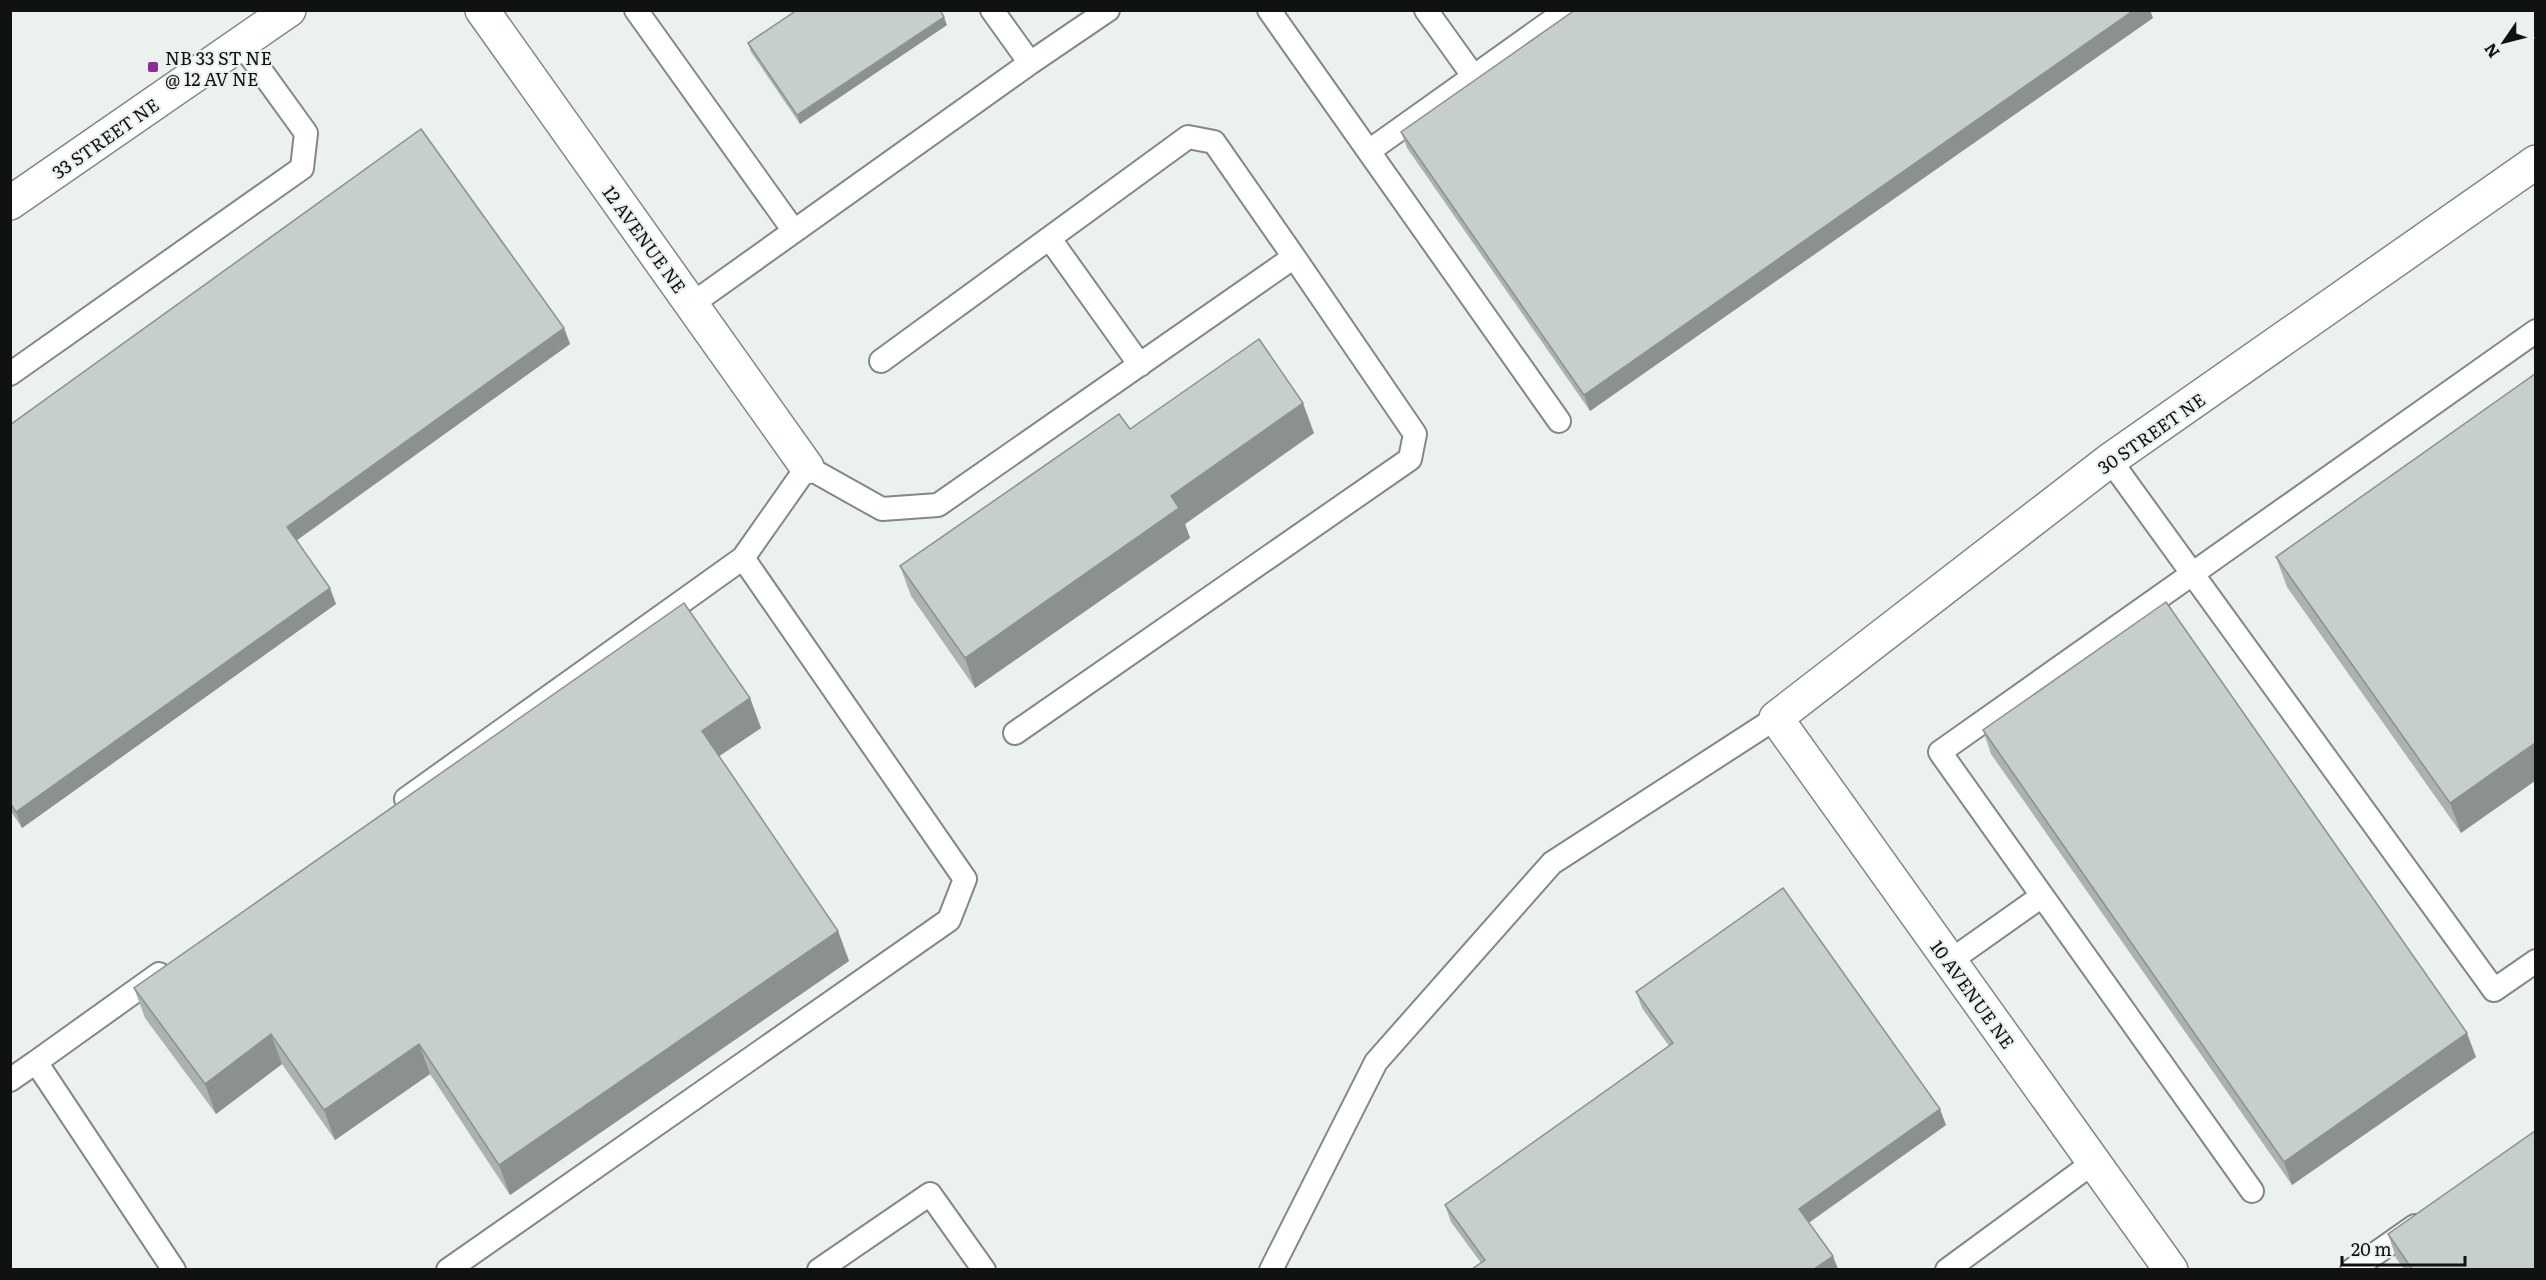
<svg xmlns="http://www.w3.org/2000/svg" width="2546" height="1280" font-family="Literata,serif">
  <style>
    .lines { fill: none; stroke-linecap: round; stroke-linejoin: round }
    .service-casing { stroke: #828884; stroke-width: 26 }
    .minor-casing { stroke: #828884; stroke-width: 36 }
    .tertiary-casing { stroke: #828884; stroke-width: 36 }
    .service { stroke: #fff; stroke-width: 22 }
    .minor { stroke: #fff; stroke-width: 33 }
    .tertiary { stroke: #fff; stroke-width: 33 }
    .wall { fill: #abb2b1 }
    .shaded-wall { fill: #8b9190 }
    .building { fill: #c7cfce; stroke: #8b9190; stroke-width: 1.5 }
    .poi-dot { fill: #8c2d96; stroke: #ebf1ec; stroke-width: 2 }
    .labels { text-anchor: middle; dominant-baseline: central; stroke-width: 4.5; stroke-linejoin: round; paint-order: stroke }
    .poi-label { font-size: 18px; fill: #101211; stroke: #ebf1ec; text-anchor: start }
    .street-label { font-size: 18px; fill: #101211; stroke: #ebf1ec }
  </style>
  <rect width="100%" height="100%" fill="#ebf1ec"/>
  <g class="lines">
    <!-- service casing -->
    <g class="service-casing">
      <path id="service" d="M 636,10 L 794,231
        M 992,10 L 1030,63
        M 1269,10 L 1559,421
        M 1426,10 L 1474,77
        M 1369,151 L 1567,10
        M 1050,239 L 1140,365
        M 692,304 L 1030,63 L 1108,10
        M 881,361 L 1188,137 L 1214,142 L 1294,257
        M 10,374 L 302,168 L 306,133 L 241,43
        M 2110,460 L 2494,990 L 2536,961
        M 406,799 L 743,558 L 807,467 L 882,509 L 938,505 L 1294,257 L 1415,434 L 1410,459 L 1015,733
        M 1950,961 L 2042,896
        M 159,974 L 36,1062 L 174,1270
        M 10,1080 L 36,1062
        M 2252,1191 L 1940,752 L 2536,331
        M 448,1270 L 949,920 L 965,879 L 743,558
        M 819,1270 L 930,1194 L 984,1270
        M 1271,1270 L 1376,1062 L 1552,863 L 1776,718
        M 1947,1270 L 2094,1162
        M 2352,1270 L 2415,1226"/>
    </g>
    <!-- minor casing -->
    <g class="minor-casing">
      <path id="minor" d="M 482,10 L 807,467
        M 2171,1270 L 1776,718 L 2110,460 L 2536,162"/>
    </g>
    <!-- tertiary casing -->
    <g class="tertiary-casing">
      <path id="tertiary" d="M 10,203 L 289,10"/>
    </g>
    <!-- service -->
    <use href="#service" class="service"/>
    <!-- minor -->
    <use href="#minor" class="minor"/>
    <!-- tertiary -->
    <use href="#tertiary" class="tertiary"/>
  </g>
  <!-- wall -->
  <path class="wall" d="M 2153,18 L 1590,411 L 1407,148 L 1401,132 Z
    M 947,25 L 800,124 L 751,52 L 748,43 Z
    M 564,328 L 570,344 L 297,540 L 336,604 L 22,828 L 10,810 L 10,425 Z
    M 2535,374 L 2461,833 L 2287,587 L 2276,557 Z
    M 1130,429 L 1314,433 L 1185,524 L 1190,538 L 975,688 L 911,596 L 900,566 Z
    M 750,698 L 761,728 L 719,756 L 838,931 L 849,961 L 510,1195 L 430,1074 L 335,1140 L 282,1064 L 216,1114 L 145,1018 L 134,988 Z
    M 1983,730 L 2476,1057 L 2292,1185 L 1991,754 Z
    M 1636,992 L 1946,1125 L 1809,1223 L 1481,1263 L 1451,1222 L 1445,1205 L 1669,1046 L 1642,1008 Z
    M 2388,1234 L 2535,1269 L 2404,1269 L 2396,1258 Z"/>
  <!-- shaded-wall -->
  <path class="shaded-wall" d="M 2134,10 L 2150,10 L 2153,18 L 1590,411 L 1584,395 Z
    M 944,17 L 947,25 L 800,124 L 797,115 Z
    M 564,328 L 570,344 L 293,543 L 287,527 Z
    M 1303,403 L 1314,433 L 1185,524 L 1190,538 L 975,688 L 965,658 L 1171,496 Z
    M 330,588 L 336,604 L 22,828 L 16,812 Z
    M 750,698 L 761,728 L 712,761 L 702,731 Z
    M 2535,743 L 2535,781 L 2461,833 L 2450,803 Z
    M 838,931 L 849,961 L 510,1195 L 499,1165 Z
    M 2467,1033 L 2476,1057 L 2292,1185 L 2284,1162 Z
    M 271,1034 L 282,1064 L 216,1114 L 205,1084 Z
    M 419,1044 L 430,1074 L 335,1140 L 324,1110 Z
    M 1940,1109 L 1946,1125 L 1805,1225 L 1799,1209 Z
    M 1833,1256 L 1838,1269 L 1814,1269 Z"/>
  <!-- building -->
  <path class="building" d="M 797,10 L 940,10 L 944,17 L 797,115 L 748,43 Z
    M 1575,10 L 2134,10 L 1584,395 L 1401,132 Z
    M 421,129 L 564,328 L 287,527 L 330,588 L 16,812 L 10,803 L 10,425 Z
    M 1259,339 L 1303,403 L 1171,496 L 1179,508 L 965,658 L 900,566 L 1119,414 L 1130,429 Z
    M 2535,374 L 2535,743 L 2450,803 L 2276,557 Z
    M 2166,602 L 2467,1033 L 2284,1162 L 1983,730 Z
    M 684,603 L 750,698 L 702,731 L 838,931 L 499,1165 L 419,1044 L 324,1110 L 271,1034 L 205,1084 L 134,988 Z
    M 1783,888 L 1940,1109 L 1799,1209 L 1833,1256 L 1814,1269 L 1472,1269 L 1485,1260 L 1445,1205 L 1673,1043 L 1636,992 Z
    M 2535,1131 L 2535,1269 L 2412,1269 L 2388,1234 Z"/>
  <!-- markers -->
  <rect class="poi-dot" x="147" y="61" width="12" height="12" rx="3"/>
  <g class="labels">
    <!-- poi labels -->
    <g class="poi-label">
      <text x="165" y="57">NB 33 ST NE<tspan x="165" dy="21">@ 12 AV NE</tspan></text>
    </g>
    <!-- street labels -->
    <g class="street-label">
      <text transform="translate(105 138) rotate(-35)">33 STREET NE</text>
      <text transform="translate(645 239) rotate(54)">12 AVENUE NE</text>
      <text transform="translate(2151 433) rotate(-35)">30 STREET NE</text>
      <text transform="translate(1973 994) rotate(54)">10 AVENUE NE</text>
    </g>
  </g>
  <!-- border -->
  <rect width="2546" height="1280" fill="none" stroke="#101211" stroke-width="24"/>
  <!-- north arrow -->
  <g transform="translate(2504 42) rotate(235)" stroke="#ebf1ec" stroke-width="4.5" paint-order="stroke">
  <path d="M0-4.5L10 22L0 15L-10 22Z" fill="#101211"/>
  <text y="-9" font-size="16" font-weight="bold" text-anchor="middle" fill="#101211">N</text>
  </g>
  <!-- scale -->
  <path d="M2342 1256v9h123v-9" fill="none" stroke="#101211" stroke-width="3"/>
  <text x="2351" y="1256" font-size="18" fill="#101211" stroke="#ebf1ec" stroke-width="4.5" paint-order="stroke">20 m</text>
</svg>
